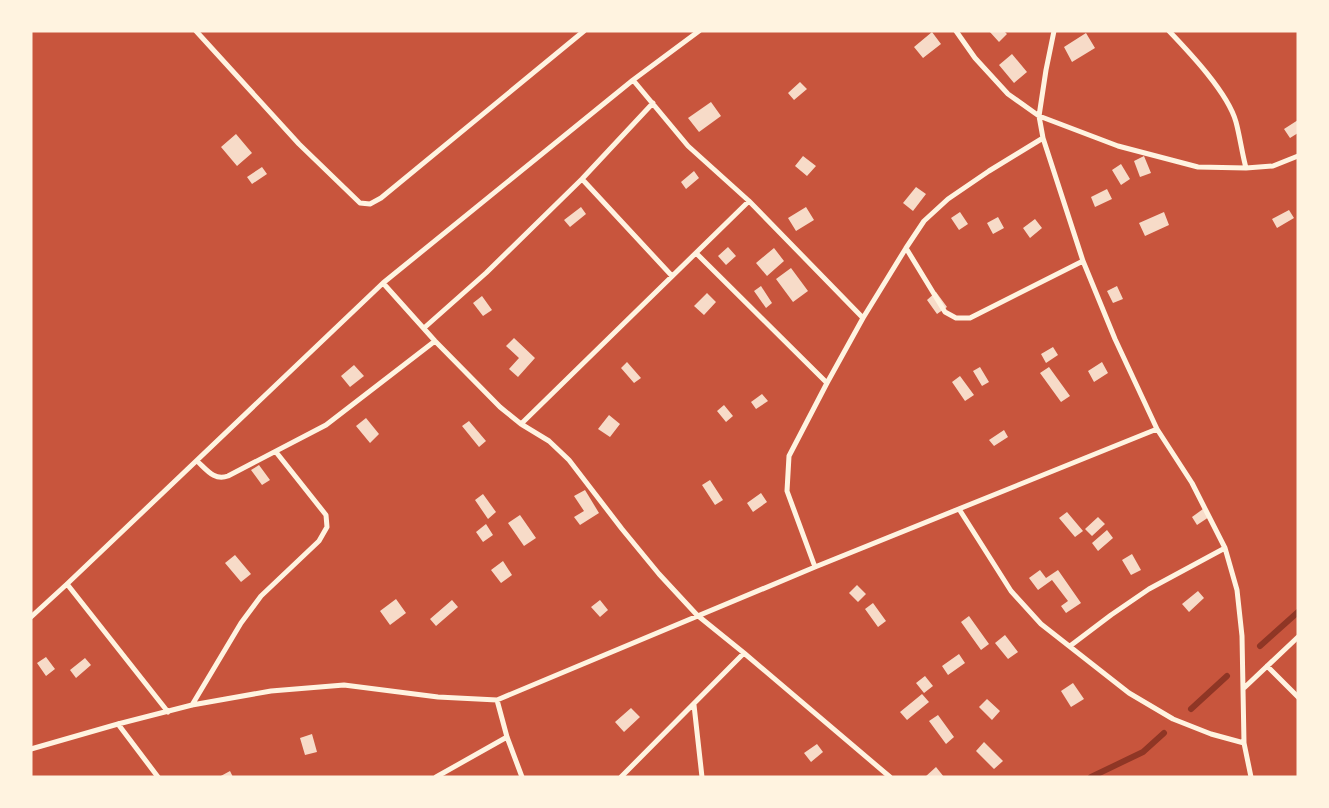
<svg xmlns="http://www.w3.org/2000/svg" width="1329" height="808" font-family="'Fira Sans Condensed',sans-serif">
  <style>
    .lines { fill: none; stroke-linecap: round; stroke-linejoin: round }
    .stream { stroke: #8f3625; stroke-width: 6 }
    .building { fill: #f7dbc8 }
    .minor { stroke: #fff3e0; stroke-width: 5 }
  </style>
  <rect width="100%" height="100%" fill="#c8553d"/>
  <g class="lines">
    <!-- stream -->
    <path class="stream" d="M 1260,646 L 1298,612
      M 1191,709 L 1227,676
      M 1091,777 L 1143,752 L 1164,733"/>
  </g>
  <!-- building -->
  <path class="building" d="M 989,31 L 1004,31 L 1007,34 L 999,42 Z
    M 932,32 L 941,44 L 923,58 L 914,47 Z
    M 1086,33 L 1095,48 L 1072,62 L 1064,47 Z
    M 1012,54 L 1027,72 L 1014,83 L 999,65 Z
    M 800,82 L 807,89 L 794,100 L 788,93 Z
    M 711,102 L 721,116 L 699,132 L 688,118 Z
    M 1298,120 L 1298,133 L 1290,138 L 1284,129 Z
    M 236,134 L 252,153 L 237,166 L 221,147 Z
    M 803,156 L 816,166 L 807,176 L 795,166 Z
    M 1144,156 L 1151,173 L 1140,177 L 1134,161 Z
    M 1121,164 L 1130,179 L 1121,185 L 1112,170 Z
    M 262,167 L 267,174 L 252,184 L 247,177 Z
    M 694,171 L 699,178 L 686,189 L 681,182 Z
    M 916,187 L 926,194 L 913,211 L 903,203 Z
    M 1107,189 L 1112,199 L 1095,207 L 1091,197 Z
    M 581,207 L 586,214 L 570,227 L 564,220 Z
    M 806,207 L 814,220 L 796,231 L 788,218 Z
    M 1289,210 L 1294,218 L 1277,228 L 1272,219 Z
    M 960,212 L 968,224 L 959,230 L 951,218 Z
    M 1164,212 L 1169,225 L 1145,236 L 1139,223 Z
    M 998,217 L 1004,228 L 993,234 L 987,223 Z
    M 1035,219 L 1042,228 L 1030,238 L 1023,228 Z
    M 728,247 L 736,256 L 726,265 L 718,256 Z
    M 774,248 L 784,261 L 767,276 L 756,263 Z
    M 791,268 L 808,291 L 793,302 L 776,279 Z
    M 761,286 L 772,303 L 766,308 L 754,291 Z
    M 1117,286 L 1123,299 L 1113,303 L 1107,291 Z
    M 936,292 L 947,307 L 937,314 L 927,300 Z
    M 707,293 L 716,302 L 704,315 L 694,306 Z
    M 482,296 L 492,310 L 483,316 L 473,303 Z
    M 514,338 L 535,358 L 518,377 L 509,369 L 519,358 L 506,346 Z
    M 1053,347 L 1058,355 L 1046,363 L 1041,354 Z
    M 627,362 L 641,378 L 634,383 L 621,368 Z
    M 1102,362 L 1108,373 L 1094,382 L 1088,371 Z
    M 354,365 L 364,376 L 350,387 L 341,376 Z
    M 980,367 L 989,382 L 982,386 L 973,371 Z
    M 1049,367 L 1070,396 L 1061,402 L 1040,373 Z
    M 960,376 L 974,395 L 965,401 L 952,382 Z
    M 762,394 L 768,401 L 756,409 L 751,402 Z
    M 724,405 L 733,416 L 726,422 L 717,411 Z
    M 609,415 L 620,424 L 610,437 L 598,429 Z
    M 366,418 L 379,434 L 370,443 L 356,426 Z
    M 469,421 L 486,441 L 479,447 L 462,426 Z
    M 1004,430 L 1008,437 L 994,446 L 989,440 Z
    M 259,465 L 270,480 L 262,485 L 251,470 Z
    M 710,480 L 723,500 L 715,505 L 702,485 Z
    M 585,490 L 599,513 L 580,525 L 574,517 L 584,511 L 574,496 Z
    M 761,493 L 767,502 L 753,512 L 747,503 Z
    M 483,494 L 496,512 L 488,519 L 475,500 Z
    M 1203,509 L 1209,517 L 1197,525 L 1192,517 Z
    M 1067,512 L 1083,531 L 1075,537 L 1059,518 Z
    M 520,515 L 536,538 L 524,546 L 508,523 Z
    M 1098,517 L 1105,524 L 1092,536 L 1085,529 Z
    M 486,524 L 493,535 L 483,542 L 476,532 Z
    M 1107,530 L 1113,538 L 1098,551 L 1092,543 Z
    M 1132,554 L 1141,570 L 1131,575 L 1122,560 Z
    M 235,555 L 251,574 L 241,582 L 225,563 Z
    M 503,561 L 512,575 L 501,583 L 491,570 Z
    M 1040,570 L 1046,578 L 1058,570 L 1081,603 L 1066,613 L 1061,606 L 1068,601 L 1052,580 L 1038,590 L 1029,578 Z
    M 857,585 L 866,594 L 858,602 L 849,593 Z
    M 1198,591 L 1204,598 L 1189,612 L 1182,604 Z
    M 396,599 L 406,613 L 390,625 L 380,611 Z
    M 452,600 L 458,607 L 436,626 L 430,619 Z
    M 600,600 L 608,610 L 600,617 L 591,607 Z
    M 873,603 L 886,621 L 878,627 L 865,609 Z
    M 969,616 L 989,644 L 981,650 L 961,622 Z
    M 1005,635 L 1018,652 L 1008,659 L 995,643 Z
    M 959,654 L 965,663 L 948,675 L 942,666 Z
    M 46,657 L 55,669 L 46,676 L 37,663 Z
    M 85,658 L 91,665 L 76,678 L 70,670 Z
    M 925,676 L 933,686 L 924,693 L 916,683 Z
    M 1073,683 L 1084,699 L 1071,707 L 1061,691 Z
    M 922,694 L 929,702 L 907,720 L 900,712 Z
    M 987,699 L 1000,711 L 992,720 L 979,707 Z
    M 631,708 L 640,717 L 624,732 L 615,722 Z
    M 938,715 L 954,737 L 946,744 L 929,721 Z
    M 312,734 L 317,752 L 305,755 L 300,738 Z
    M 984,742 L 1003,761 L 994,769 L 976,751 Z
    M 817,744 L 823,752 L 811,762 L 804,753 Z
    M 936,767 L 944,777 L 925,777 Z
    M 230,771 L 233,777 L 219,777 Z"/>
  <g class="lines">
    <!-- minor -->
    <path class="minor" d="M 196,31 L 299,144 L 360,203 L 370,204 L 381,198 L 584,31
      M 956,31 L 975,58 L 1008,94 L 1039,116 L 1118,146 L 1198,167 L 1246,168 L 1273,166 L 1298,156
      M 1054,31 L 1046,70 L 1039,116 L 1043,138 L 1083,261 L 1115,339 L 1157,429 L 1192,483 L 1225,548 L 1237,590 L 1242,636 L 1244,743 L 1251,777
      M 1169,31 C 1190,53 1228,93 1236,122 C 1240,137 1242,153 1246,168
      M 633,80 L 688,146 L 749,201 L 863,318
      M 582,179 L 672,276
      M 906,248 L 945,312 L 956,318 L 970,318 L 1083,261
      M 696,253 L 827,383
      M 383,283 L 435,341 L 500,407 L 521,424 L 549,441 L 569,460 L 622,529 L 659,574 L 697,615 L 744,653 L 890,777
      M 424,328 L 486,273 L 582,179 L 653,103
      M 521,424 L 749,201
      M 197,461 C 207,470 214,481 228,476 L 326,425 L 435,341
      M 959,509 L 1011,591 L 1041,624 L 1129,693 L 1173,719 L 1211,734 L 1244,743
      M 815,567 L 787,491 L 789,456 L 827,383 L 863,318 L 906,248 L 924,221 L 948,199 L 989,171 L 1043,138
      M 67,584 L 168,712
      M 31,617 L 67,584 L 383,283 L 633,80 L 699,31
      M 1070,646 L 1111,615 L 1149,589 L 1225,548
      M 1267,666 L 1298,697
      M 1244,688 L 1298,637
      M 497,700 L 507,737 L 522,777
      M 192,705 L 241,623 L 261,596 L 319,541 L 327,527 L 326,515 L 276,452
      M 694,705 L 702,777
      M 118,724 L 158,777
      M 31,749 L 118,724 L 192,705 L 271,691 L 344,685 L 438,697 L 497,700 L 815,567 L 1157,429
      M 436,777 L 507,737
      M 621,777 L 744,653"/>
  </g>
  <!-- border -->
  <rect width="1329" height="808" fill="none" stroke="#fff3e0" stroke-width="65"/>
</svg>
